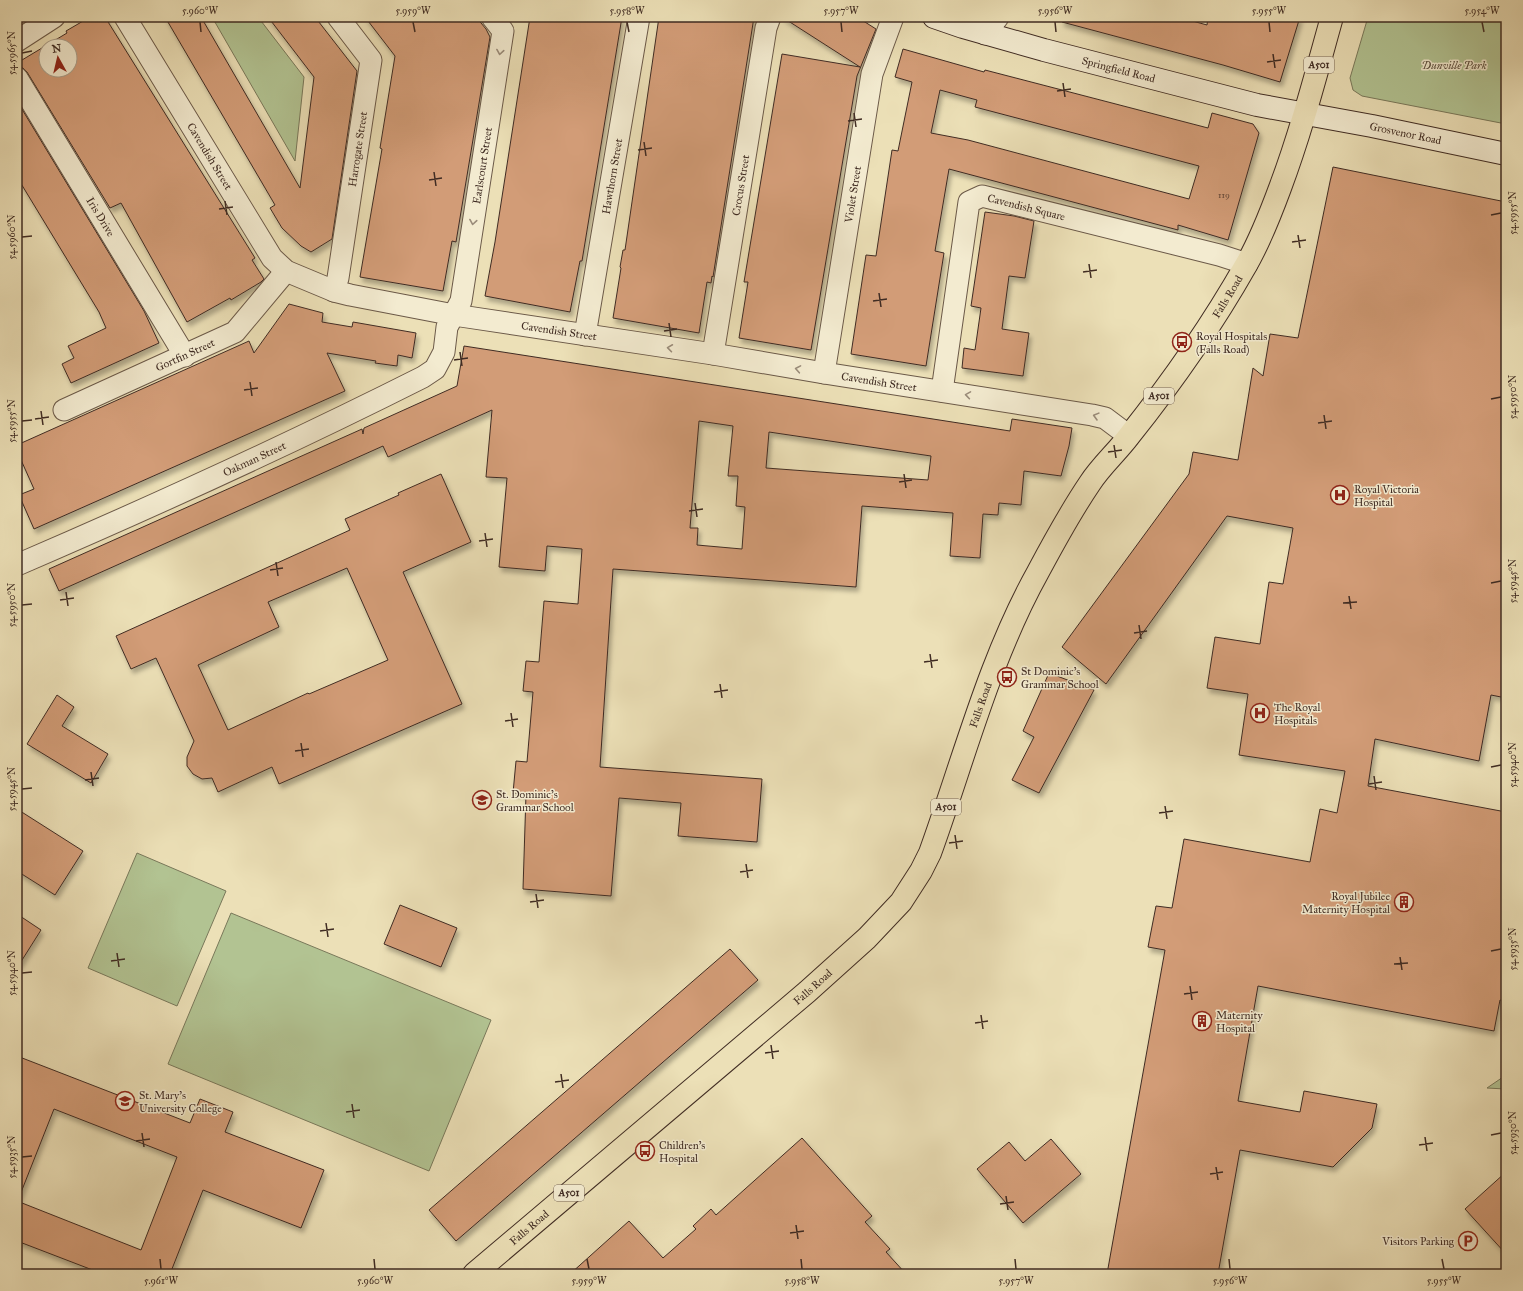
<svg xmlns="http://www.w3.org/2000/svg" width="1523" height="1291" font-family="'IM FELL Great Primer',serif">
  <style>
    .green { fill: #b2c392; stroke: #79785a }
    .building { fill: #d29c77; stroke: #402c23; fill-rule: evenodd; filter: url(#shadow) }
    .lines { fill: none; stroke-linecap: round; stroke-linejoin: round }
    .street-casing { stroke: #6b5948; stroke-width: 23 }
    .secondary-casing { stroke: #402c23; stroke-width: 24 }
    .primary-casing { stroke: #402c23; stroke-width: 24 }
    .street { stroke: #f3ebd0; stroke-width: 21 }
    .secondary { stroke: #f3ebd0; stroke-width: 22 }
    .primary { stroke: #ece0b7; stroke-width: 22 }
    .oneway { stroke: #9a8c7a }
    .ticks { fill: none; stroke: #402c23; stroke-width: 1.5 }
    .labels { text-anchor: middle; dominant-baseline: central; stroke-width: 3; stroke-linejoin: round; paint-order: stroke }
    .number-label { font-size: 9px; fill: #644838 }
    .shield { fill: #f3ebd0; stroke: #766557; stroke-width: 1 }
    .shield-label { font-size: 10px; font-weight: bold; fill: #402c23 }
    .park-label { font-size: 11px; font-style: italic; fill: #574a39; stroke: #f3ebd0 }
    .street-label { font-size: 11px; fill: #402c23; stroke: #f3ebd0 }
    .poi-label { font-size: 11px; fill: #402c23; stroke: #f3ebd0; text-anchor: start }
    .neatline { fill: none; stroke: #402c23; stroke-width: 1.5 }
    .ticks-label { font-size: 10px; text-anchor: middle; fill: #402c23 }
  </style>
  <defs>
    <filter id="shadow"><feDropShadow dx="2.5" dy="4.5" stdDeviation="2" flood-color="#0004"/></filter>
  </defs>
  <rect width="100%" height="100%" fill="#ece0b7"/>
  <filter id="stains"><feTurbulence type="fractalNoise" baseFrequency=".005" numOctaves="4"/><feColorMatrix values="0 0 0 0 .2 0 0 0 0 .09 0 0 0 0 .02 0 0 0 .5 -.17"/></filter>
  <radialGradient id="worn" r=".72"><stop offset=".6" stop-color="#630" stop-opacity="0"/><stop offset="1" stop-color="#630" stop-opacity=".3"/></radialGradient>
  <!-- green -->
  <path class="green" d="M 212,17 L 258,17 L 304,77 L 295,161 Z
    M 1368,17 L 1506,17 L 1506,124 L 1362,96 L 1353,90 L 1350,78 Z
    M 137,853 L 226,891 L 177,1006 L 88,968 Z
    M 231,913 L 491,1020 L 429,1171 L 168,1064 Z
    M 1506,1075 L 1505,1089 L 1487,1088 Z"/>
  <!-- building -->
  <path class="building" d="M 90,17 L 105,17 L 255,258 L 252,260 L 264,279 L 261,282 L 231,300 L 230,298 L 187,322 L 121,203 L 110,208 L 27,72 L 23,68 L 17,66 L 17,63 L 67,33 L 66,31 ZM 46,46 L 70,46 L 70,70 L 46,70 Z
    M 165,17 L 201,17 L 300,188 L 314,77 L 268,17 L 315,17 L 357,71 L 332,239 L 311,252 L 301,246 L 282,228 L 270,208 L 275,205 Z
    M 365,17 L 476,17 L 486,29 L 490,37 L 456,242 L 452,241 L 443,291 L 360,277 L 382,149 L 380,148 L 395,56 Z
    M 530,17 L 622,17 L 582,261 L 580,261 L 570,312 L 485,296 L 495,242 Z
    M 659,17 L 754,17 L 713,277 L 712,276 L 711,283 L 707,282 L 699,333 L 613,318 L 621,268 L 620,267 L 623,250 L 625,250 Z
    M 782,17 L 857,17 L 876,29 L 857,76 L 811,350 L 739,338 L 748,282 L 744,282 L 782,54 L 860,67 Z
    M 1062,17 L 1178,17 L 1207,25 L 1208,17 L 1300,17 L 1280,82 L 1223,65 L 1062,22 Z
    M 903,49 L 984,72 L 985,70 L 1208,128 L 1212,113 L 1253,124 L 1259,133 L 1228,240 L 1178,225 L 1178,230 L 949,169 L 935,251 L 944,253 L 926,366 L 851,354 L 866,255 L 876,256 L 892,150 L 898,151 L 912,82 L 895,77 ZM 940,90 L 977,100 L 975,107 L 1199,166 L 1189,199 L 968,140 L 931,133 Z
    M 17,101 L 144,311 L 159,343 L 71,383 L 62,364 L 74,358 L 68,346 L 106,328 L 99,312 L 17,177 Z
    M 1333,167 L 1506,202 L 1506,698 L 1491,695 L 1479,761 L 1375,739 L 1368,786 L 1506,812 L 1506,1001 L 1500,1000 L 1494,1031 L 1258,986 L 1238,1101 L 1300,1112 L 1304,1091 L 1377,1104 L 1372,1128 L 1333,1167 L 1240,1150 L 1218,1274 L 1107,1274 L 1165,950 L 1148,947 L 1156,906 L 1172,908 L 1184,839 L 1310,862 L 1320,809 L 1337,813 L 1345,771 L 1239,755 L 1248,694 L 1207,688 L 1215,637 L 1260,644 L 1269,582 L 1283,584 L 1293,528 L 1227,516 L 1106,684 L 1062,647 L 1189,474 L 1193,452 L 1238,460 L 1253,368 L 1263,376 L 1270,334 L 1298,338 Z
    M 985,212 L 1014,216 L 1034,221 L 1025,278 L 1009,276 L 1002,329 L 1029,333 L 1023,376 L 962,368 L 964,348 L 975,350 L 981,308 L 971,306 Z
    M 289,304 L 323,313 L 322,322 L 352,327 L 353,322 L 416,333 L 412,358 L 398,355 L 397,366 L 375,363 L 376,361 L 327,353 L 345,391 L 34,529 L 19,495 L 34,489 L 17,451 L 17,445 L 249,341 L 254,353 Z
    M 464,346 L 1010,431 L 1012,419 L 1072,428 L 1069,446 L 1061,476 L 1024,471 L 1021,505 L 999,503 L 998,515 L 983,514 L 980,558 L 950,556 L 953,513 L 862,506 L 856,587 L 613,569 L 600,767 L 762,779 L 757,842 L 678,836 L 681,803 L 619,798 L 611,896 L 523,889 L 526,794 L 513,793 L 516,761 L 527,762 L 533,692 L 523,691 L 526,661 L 539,662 L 544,601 L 578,604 L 582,549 L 547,546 L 545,571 L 499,567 L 507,478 L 486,477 L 492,410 L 388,457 L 383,446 L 59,591 L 49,569 L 362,429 L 363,434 L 364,428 L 457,386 ZM 699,421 L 733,426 L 728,476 L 738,476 L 736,506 L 745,507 L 742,549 L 697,545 L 698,528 L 690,528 ZM 769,432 L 931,456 L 928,480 L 766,468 Z
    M 441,474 L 471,542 L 403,572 L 462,704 L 279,784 L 272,767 L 218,792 L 212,778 L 202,779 L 193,774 L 187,766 L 187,757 L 194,741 L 156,658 L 131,669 L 116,636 L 350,530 L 345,519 L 399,495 L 398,493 ZM 347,568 L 388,660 L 309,694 L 308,693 L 228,730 L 198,665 L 279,627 L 268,602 Z
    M 1049,673 L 1094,690 L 1039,793 L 1012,780 L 1034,737 L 1023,731 Z
    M 57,695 L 74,707 L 62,726 L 108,754 L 91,783 L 27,744 Z
    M 17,809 L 83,851 L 55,895 L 17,871 Z
    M 400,905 L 457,928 L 441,967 L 384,944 Z
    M 17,914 L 41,930 L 17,968 Z
    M 730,949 L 758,980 L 456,1241 L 429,1210 Z
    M 17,1056 L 190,1123 L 200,1099 L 233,1112 L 225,1132 L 324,1170 L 301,1228 L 203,1190 L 170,1274 L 103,1274 L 17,1241 L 17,1201 L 141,1250 L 177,1157 L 54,1109 L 18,1200 L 17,1200 Z
    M 802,1138 L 872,1216 L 865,1222 L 890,1249 L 886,1252 L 906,1274 L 570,1274 L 629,1221 L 663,1258 L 696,1229 L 693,1226 L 711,1209 L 716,1215 Z
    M 1051,1139 L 1081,1174 L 1023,1223 L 977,1169 L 1009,1142 L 1025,1161 Z
    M 1506,1172 L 1506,1254 L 1465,1209 Z"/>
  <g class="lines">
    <!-- street casing -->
    <g class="street-casing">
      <g id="street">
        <path id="s1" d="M 125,17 L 272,258 L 286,271 L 334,291 L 350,295 L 454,315 L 713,354 L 824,373 L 1092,415 L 1105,418 L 1129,436"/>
        <path d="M 985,34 L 998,17"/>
        <path d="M 17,41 L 54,17"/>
        <path id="s2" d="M 17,78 L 185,356"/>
        <path id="s3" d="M 334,291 L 338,278 L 371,60 L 338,17"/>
        <path id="s4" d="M 585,335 L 639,17"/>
        <path id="s5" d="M 713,354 L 766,28 L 770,17"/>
        <path id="s6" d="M 824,373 L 872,74 L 893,17"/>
        <path id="s7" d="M 942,391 L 969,202 L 982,196 L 1219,255 L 1247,264"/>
        <path id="s8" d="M 64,410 L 235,332 L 286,271"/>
        <path id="s9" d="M 17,565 C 154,506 290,444 423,377 L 435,369 L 444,352 L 447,327 L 461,301 L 503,31 L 492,17"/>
      </g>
    </g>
    <!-- secondary casing -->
    <g class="secondary-casing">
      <g id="secondary">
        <path id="s10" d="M 934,17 L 963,27 L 1044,50 L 1257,105 L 1372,126 L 1506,154"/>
      </g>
    </g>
    <!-- primary casing -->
    <g class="primary-casing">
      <g id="primary">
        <path id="s11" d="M 474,1274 L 807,992 L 867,938 L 901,902 L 921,871 L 930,853 C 964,759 989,660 1038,572 C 1054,542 1071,511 1090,483 C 1101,466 1117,452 1129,436 C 1172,382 1212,325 1246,265 C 1260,241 1270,215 1280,188 C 1301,132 1316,74 1332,17"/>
      </g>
    </g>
    <!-- street -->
    <use href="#street" class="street"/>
    <!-- secondary -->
    <use href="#secondary" class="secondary"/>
    <!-- primary -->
    <use href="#primary" class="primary"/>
  </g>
  <!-- one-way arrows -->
  <defs><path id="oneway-chevron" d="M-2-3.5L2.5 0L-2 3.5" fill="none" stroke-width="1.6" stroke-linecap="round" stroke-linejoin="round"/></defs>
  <g class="oneway">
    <use href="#oneway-chevron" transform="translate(500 52) rotate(99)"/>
    <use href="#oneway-chevron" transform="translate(473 222) rotate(99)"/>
    <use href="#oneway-chevron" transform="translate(670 348) rotate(-172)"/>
    <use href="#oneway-chevron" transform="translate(798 369) rotate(-170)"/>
    <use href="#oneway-chevron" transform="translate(968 395) rotate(-171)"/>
    <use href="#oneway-chevron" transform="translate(1096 416) rotate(-165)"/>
  </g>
  <!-- ticks -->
  <path class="ticks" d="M 200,22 L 201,32M 413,22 L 415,32M 627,22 L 629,32M 841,22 L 842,32M 1055,22 L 1056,32M 1269,22 L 1270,32M 1482,22 L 1484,32M 22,53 L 32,51M 1273,54 L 1275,68M 1267,62 L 1281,60M 1063,83 L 1065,97M 1057,91 L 1071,89M 854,113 L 856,127M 848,121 L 862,119M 644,142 L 646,156M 638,150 L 652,148M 434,172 L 436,186M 429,180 L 442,178M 225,201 L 227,215M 219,209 L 233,207M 1491,215 L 1501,213M 1298,235 L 1300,248M 22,237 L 32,236M 1292,242 L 1306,240M 1089,264 L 1091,278M 1083,272 L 1097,270M 879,293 L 881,307M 873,301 L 887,299M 669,323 L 671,337M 664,331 L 677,329M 460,352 L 462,366M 454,360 L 468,358M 250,382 L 252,396M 244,390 L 258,388M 1491,399 L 1501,397M 41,411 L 43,425M 1324,415 L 1326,429M 35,419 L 49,417M 22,421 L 32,420M 1318,423 L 1332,421M 1114,445 L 1116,458M 1108,452 L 1122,450M 904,474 L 906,488M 899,482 L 912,480M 695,503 L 697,517M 689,511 L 703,509M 485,533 L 487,547M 479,541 L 493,539M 276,562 L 278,576M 270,570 L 283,568M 1491,583 L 1501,581M 66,592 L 68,606M 1349,596 L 1351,609M 60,600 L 74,598M 1343,603 L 1357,602M 22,605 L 32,604M 1139,625 L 1141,639M 1134,633 L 1147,631M 930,654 L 932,668M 924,662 L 938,660M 720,684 L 722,698M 714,692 L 728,690M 511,713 L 513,727M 505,721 L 518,719M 301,743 L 303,757M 295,751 L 309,749M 1491,767 L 1501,765M 91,772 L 93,786M 1374,776 L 1376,790M 85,780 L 99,778M 1369,784 L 1382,782M 22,789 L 32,788M 1165,806 L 1167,819M 1159,813 L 1173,811M 955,835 L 957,849M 949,843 L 963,841M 746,864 L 748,878M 740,872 L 753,870M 536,894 L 538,908M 530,902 L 544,900M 326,923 L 328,937M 320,931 L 334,929M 1491,951 L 1501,949M 117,953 L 119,967M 1400,957 L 1402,970M 111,961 L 125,959M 1394,964 L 1408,963M 22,973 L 32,972M 1190,986 L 1192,1000M 1184,994 L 1198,992M 981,1015 L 983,1029M 975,1023 L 988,1021M 771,1045 L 773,1059M 765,1053 L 779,1051M 561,1074 L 563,1088M 555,1082 L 569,1080M 352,1104 L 354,1118M 346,1112 L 360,1110M 142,1133 L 144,1147M 1491,1135 L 1501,1133M 1425,1137 L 1427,1151M 136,1141 L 150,1139M 1419,1145 L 1433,1143M 22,1157 L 32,1156M 1216,1167 L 1218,1180M 1210,1174 L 1223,1172M 1006,1196 L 1008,1210M 1000,1204 L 1014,1202M 796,1225 L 798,1239M 790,1233 L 804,1231M 160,1259 L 161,1269M 374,1259 L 375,1269M 587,1259 L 589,1269M 801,1259 L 802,1269M 1015,1259 L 1016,1269M 1229,1259 L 1230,1269M 1442,1259 L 1444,1269"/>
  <!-- icons -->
  <defs>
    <g id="bus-ring" transform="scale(1)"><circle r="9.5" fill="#f3ebd0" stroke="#8f2418" stroke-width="1.5"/><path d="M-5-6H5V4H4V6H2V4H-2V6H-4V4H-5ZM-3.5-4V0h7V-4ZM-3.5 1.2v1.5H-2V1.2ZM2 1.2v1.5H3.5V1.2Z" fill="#8f2418"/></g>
    <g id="hospital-ring" transform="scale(1)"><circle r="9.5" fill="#f3ebd0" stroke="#8f2418" stroke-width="1.5"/><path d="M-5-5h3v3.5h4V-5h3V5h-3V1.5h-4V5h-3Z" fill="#8f2418"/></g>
    <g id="school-ring" transform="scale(1)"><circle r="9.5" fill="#f3ebd0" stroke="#8f2418" stroke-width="1.5"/><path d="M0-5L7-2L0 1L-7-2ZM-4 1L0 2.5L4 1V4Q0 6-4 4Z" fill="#8f2418"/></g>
    <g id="building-ring" transform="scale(1)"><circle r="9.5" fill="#f3ebd0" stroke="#8f2418" stroke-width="1.5"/><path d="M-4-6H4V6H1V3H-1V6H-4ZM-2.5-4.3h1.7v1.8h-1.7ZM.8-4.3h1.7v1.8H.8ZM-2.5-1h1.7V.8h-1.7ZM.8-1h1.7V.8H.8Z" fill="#8f2418"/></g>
    <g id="university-ring" transform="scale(1)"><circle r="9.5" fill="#f3ebd0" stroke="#8f2418" stroke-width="1.5"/><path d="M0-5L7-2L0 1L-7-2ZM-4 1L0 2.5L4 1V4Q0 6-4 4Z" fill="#8f2418"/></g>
    <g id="parking-ring" transform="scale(1)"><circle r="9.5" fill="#f3ebd0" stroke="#8f2418" stroke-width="1.5"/><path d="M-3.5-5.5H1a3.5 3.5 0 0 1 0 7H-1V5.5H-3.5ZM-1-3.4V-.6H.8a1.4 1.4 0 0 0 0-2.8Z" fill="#8f2418"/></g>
  </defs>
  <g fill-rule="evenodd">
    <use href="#bus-ring" x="1182" y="342"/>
    <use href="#hospital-ring" x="1340" y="495"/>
    <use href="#bus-ring" x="1007" y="677"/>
    <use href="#hospital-ring" x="1260" y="713"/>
    <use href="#school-ring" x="482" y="800"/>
    <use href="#building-ring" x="1404" y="902"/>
    <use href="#building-ring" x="1202" y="1021"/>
    <use href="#university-ring" x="125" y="1101"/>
    <use href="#bus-ring" x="645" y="1151"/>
    <use href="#parking-ring" x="1468" y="1241"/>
  </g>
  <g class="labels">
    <!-- number labels -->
    <g class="number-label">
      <text x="1224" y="194">119</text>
    </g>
    <!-- shield labels -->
    <g class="shield">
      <rect x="1304" y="57" width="30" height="16" rx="3"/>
      <rect x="1144" y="388" width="30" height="16" rx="3"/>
      <rect x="931" y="799" width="30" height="16" rx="3"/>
      <rect x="554" y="1185" width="30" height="16" rx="3"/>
    </g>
    <g class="shield-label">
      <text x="1319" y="65">A501</text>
      <text x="1159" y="396">A501</text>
      <text x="946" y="807">A501</text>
      <text x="569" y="1193">A501</text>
    </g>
    <!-- park labels -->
    <g class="park-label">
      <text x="1454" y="65">Dunville Park</text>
    </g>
    <!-- street labels -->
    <g class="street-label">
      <text stroke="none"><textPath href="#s10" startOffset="192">Springfield Road</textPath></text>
      <text stroke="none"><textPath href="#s10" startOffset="486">Grosvenor Road</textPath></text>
      <text stroke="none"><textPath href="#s3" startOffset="144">Harrogate Street</textPath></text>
      <text stroke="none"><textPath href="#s1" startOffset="163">Cavendish Street</textPath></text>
      <text stroke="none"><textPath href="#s9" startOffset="673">Earlscourt Street</textPath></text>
      <text stroke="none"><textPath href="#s4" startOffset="161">Hawthorn Street</textPath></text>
      <text stroke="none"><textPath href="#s5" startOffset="171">Crocus Street</textPath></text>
      <text stroke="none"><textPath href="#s6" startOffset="181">Violet Street</textPath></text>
      <text stroke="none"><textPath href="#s7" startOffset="251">Cavendish Square</textPath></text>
      <text stroke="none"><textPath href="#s2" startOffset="162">Iris Drive</textPath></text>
      <text stroke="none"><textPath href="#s11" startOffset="1260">Falls Road</textPath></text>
      <text stroke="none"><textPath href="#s1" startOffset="582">Cavendish Street</textPath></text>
      <text stroke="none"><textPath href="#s8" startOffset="133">Gortfin Street</textPath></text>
      <text stroke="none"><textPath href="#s1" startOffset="906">Cavendish Street</textPath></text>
      <text stroke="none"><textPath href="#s9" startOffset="260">Oakman Street</textPath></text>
      <text stroke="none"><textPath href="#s11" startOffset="780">Falls Road</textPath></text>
      <text stroke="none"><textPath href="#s11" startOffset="444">Falls Road</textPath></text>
      <text stroke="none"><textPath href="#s11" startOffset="72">Falls Road</textPath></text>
    </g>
    <!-- poi labels -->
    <g class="poi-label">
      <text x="1196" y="336">Royal Hospitals<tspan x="1196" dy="13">(Falls Road)</tspan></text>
      <text x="1354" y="489">Royal Victoria<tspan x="1354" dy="13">Hospital</tspan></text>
      <text x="1021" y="671">St Dominic's<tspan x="1021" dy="13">Grammar School</tspan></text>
      <text x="1274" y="707">The Royal<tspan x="1274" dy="13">Hospitals</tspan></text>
      <text x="496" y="794">St. Dominic's<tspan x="496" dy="13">Grammar School</tspan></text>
      <text x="1390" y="896" text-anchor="end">Royal Jubilee<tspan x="1390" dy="13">Maternity Hospital</tspan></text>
      <text x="1216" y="1015">Maternity<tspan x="1216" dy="13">Hospital</tspan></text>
      <text x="139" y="1095">St. Mary's<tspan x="139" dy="13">University College</tspan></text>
      <text x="659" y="1145">Children's<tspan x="659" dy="13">Hospital</tspan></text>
      <text x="1454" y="1241" text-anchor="end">Visitors Parking</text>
    </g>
  </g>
  <!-- margin -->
  <rect width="1523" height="1291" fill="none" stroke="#ece0b7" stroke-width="44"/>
  <!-- north arrow -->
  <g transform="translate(58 58) rotate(352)"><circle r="19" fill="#f3ebd0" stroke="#ab9f8b"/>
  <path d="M0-3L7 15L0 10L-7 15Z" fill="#8f2418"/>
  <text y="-6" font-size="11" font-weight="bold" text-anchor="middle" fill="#402c23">N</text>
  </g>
  <rect x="22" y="22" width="1479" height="1247" class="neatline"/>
  <g class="ticks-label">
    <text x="200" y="14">5.960°W</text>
    <text x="413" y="14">5.959°W</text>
    <text x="627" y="14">5.958°W</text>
    <text x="841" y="14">5.957°W</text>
    <text x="1055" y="14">5.956°W</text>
    <text x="1269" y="14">5.955°W</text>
    <text x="1482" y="14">5.954°W</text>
    <text transform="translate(11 53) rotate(-90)" y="4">54.5965°N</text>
    <text transform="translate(1512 213) rotate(-90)" y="4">54.5955°N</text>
    <text transform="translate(11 237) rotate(-90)" y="4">54.5960°N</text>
    <text transform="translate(1512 397) rotate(-90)" y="4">54.5950°N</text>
    <text transform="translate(11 421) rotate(-90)" y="4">54.5955°N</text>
    <text transform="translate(1512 581) rotate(-90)" y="4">54.5945°N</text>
    <text transform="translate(11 605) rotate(-90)" y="4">54.5950°N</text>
    <text transform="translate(1512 765) rotate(-90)" y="4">54.5940°N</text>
    <text transform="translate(11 789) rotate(-90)" y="4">54.5945°N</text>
    <text transform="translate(1512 949) rotate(-90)" y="4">54.5935°N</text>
    <text transform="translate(11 973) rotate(-90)" y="4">54.5940°N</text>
    <text transform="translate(1512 1133) rotate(-90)" y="4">54.5930°N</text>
    <text transform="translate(11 1157) rotate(-90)" y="4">54.5935°N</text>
    <text x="161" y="1284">5.961°W</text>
    <text x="375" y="1284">5.960°W</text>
    <text x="589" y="1284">5.959°W</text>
    <text x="802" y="1284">5.958°W</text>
    <text x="1016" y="1284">5.957°W</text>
    <text x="1230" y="1284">5.956°W</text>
    <text x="1444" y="1284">5.955°W</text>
  </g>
  <rect width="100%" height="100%" filter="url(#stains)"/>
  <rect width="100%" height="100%" fill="url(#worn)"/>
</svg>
